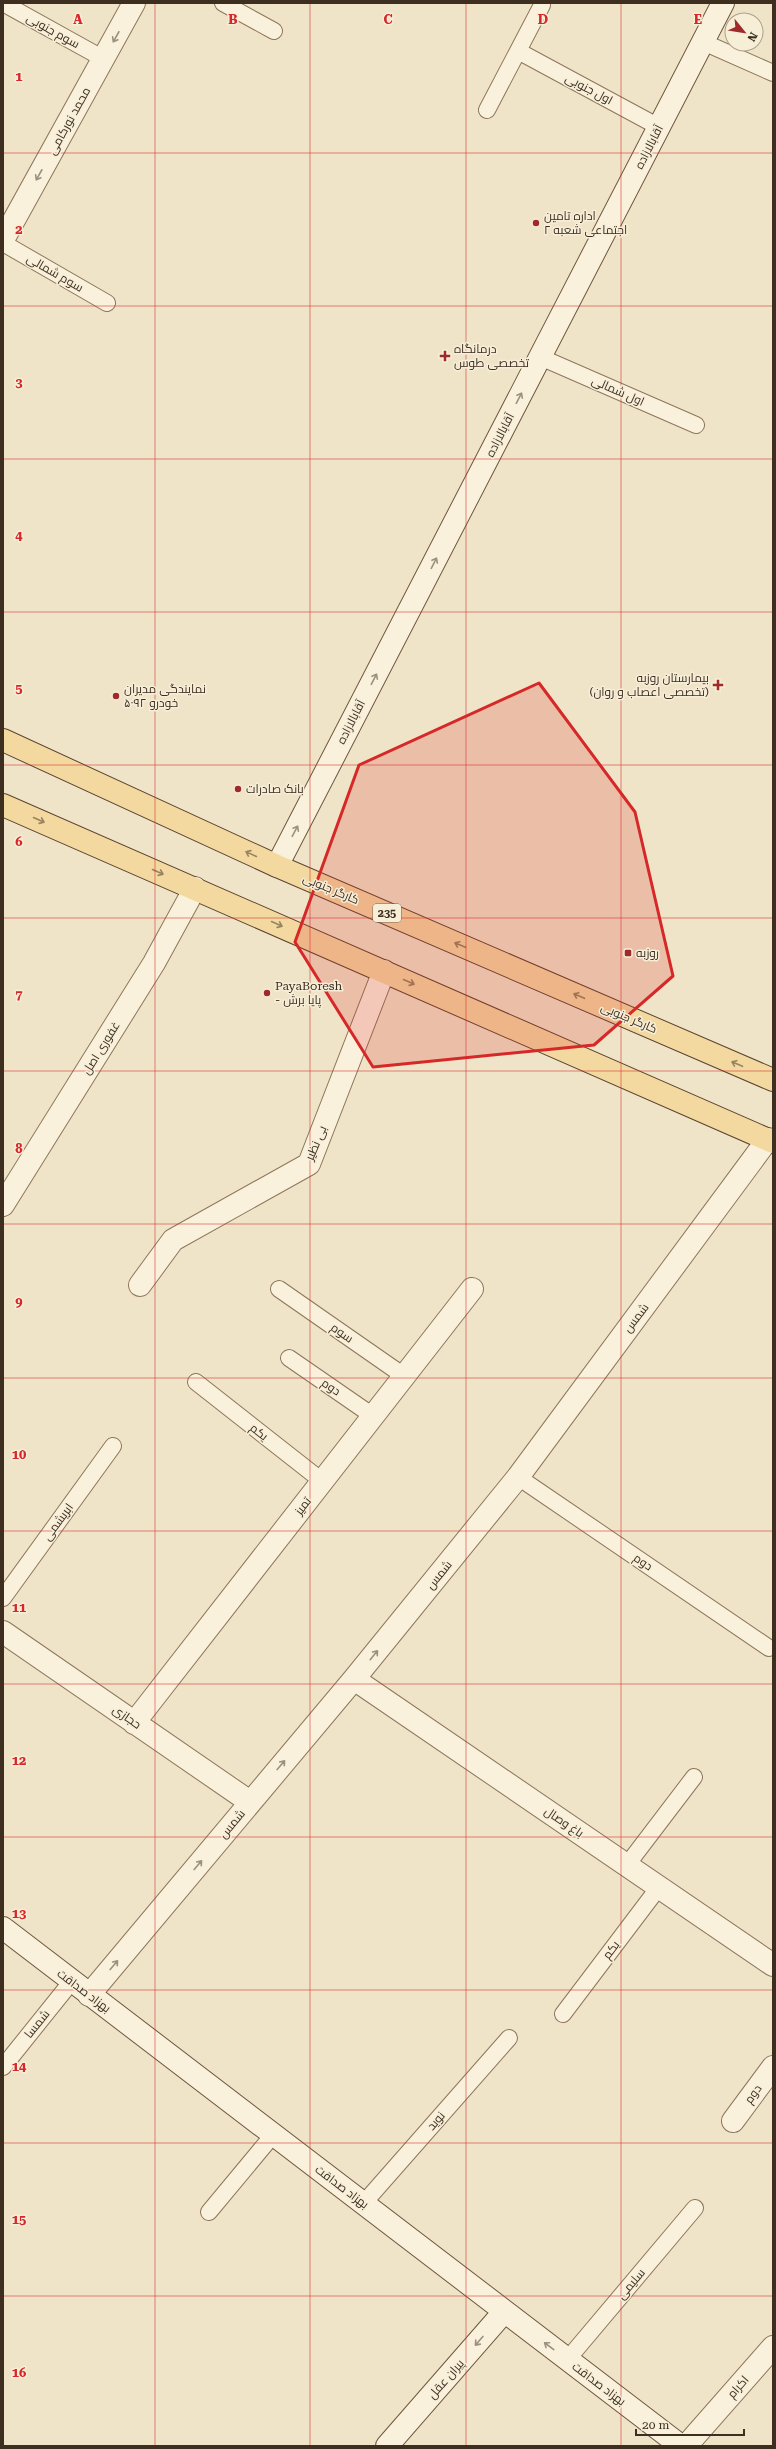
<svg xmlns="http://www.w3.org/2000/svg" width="776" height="2449" font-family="'Roboto Serif',Cairo,serif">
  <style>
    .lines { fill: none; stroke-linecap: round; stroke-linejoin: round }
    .lane-casing { stroke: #8d765c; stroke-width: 18 }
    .street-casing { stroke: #8d765c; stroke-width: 24 }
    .secondary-casing { stroke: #6f573f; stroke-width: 24 }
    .primary-casing { stroke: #5b4430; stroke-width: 24 }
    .lane { stroke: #faf1dc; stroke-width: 16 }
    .street { stroke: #faf1dc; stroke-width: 22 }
    .secondary { stroke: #faf1dc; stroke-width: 22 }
    .primary { stroke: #f3d9a0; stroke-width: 22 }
    .oneway { stroke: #9c907e }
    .oneway2 { stroke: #988460 }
    .marked { fill: #d62828; fill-opacity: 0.2; stroke: #d62828; stroke-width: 3; stroke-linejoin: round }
    .grid { fill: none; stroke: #d62828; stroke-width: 1; stroke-opacity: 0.55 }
    .poi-dot { fill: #9e2a2b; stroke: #f7eed8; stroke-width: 1.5 }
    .labels { text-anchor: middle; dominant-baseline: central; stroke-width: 3; stroke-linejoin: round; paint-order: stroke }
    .shield { fill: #f7eed8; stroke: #756857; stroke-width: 1 }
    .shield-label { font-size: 11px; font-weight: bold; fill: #3d2e20 }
    .street-label { font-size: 12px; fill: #3d2e20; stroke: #f7eed8 }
    .poi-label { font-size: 12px; fill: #3d2e20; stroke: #f7eed8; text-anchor: start }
    .grid-label { font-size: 13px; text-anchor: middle; font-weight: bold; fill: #d62828; stroke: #f7eed8; stroke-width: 3; stroke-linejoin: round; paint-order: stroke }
  </style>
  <rect width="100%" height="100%" fill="#f0e4c8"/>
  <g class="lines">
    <!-- lane casing -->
    <g class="lane-casing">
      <path id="lane" d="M 3,3 L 104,59
        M 223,3 L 274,31
        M 703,42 L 773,73
        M 518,51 L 659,127
        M 487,110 L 542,5
        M 3,243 L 107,303
        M 540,357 L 696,425
        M 279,1289 L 404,1376
        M 289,1358 L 373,1416
        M 196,1382 L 322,1481
        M 518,1477 L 769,1648
        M 3,1598 L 113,1446
        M 627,1865 L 694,1777
        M 563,2014 L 659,1887
        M 3,2067 L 72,1981
        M 363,2204 L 509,2038
        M 209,2212 L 273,2135
        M 567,2360 L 695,2208"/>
    </g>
    <!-- street casing -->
    <g class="street-casing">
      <path id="street" d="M 3,240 L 134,3
        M 3,1205 L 154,963 L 195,888
        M 140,1285 L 173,1240 L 309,1164 L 384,971
        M 3,1632 L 250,1802
        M 354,1679 L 773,1965
        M 134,1723 L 472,1289
        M 89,1995 L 354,1679 L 518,1477 L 768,1139
        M 733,2121 L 773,2067
        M 686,2446 L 773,2347"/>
    </g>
    <!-- secondary casing -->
    <g class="secondary-casing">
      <path id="secondary" d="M 277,866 L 723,3
        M 3,1928 L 681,2446
        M 387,2446 L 504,2312"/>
    </g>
    <!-- primary casing -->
    <g class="primary-casing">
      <path id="primary" d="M 3,740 L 277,866 L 773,1080
        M 3,805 L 773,1142"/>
    </g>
    <!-- lane -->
    <use href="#lane" class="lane"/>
    <!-- street -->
    <use href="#street" class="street"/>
    <!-- secondary -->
    <use href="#secondary" class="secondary"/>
    <!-- primary -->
    <use href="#primary" class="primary"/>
  </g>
  <!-- one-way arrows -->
  <defs><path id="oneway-shaft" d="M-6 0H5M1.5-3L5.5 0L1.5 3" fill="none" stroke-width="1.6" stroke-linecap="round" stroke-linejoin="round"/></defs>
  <g class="oneway">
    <use href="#oneway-shaft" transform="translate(116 37) rotate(119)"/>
    <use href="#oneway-shaft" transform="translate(39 175) rotate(119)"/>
    <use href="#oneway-shaft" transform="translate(519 398) rotate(-63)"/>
    <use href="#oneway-shaft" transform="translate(434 563) rotate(-63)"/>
    <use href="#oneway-shaft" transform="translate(374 679) rotate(-63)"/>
    <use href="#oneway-shaft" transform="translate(295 831) rotate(-62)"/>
    <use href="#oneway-shaft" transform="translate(374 1655) rotate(-51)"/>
    <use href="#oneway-shaft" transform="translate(281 1765) rotate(-50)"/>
    <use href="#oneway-shaft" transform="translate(198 1865) rotate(-50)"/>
    <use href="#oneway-shaft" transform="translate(114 1965) rotate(-50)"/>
    <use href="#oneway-shaft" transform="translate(479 2341) rotate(131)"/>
    <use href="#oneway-shaft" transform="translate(549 2346) rotate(-143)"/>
  </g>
  <g class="oneway2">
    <use href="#oneway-shaft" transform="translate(39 820) rotate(24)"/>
    <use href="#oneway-shaft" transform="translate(251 854) rotate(-155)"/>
    <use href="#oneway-shaft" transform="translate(158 872) rotate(24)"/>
    <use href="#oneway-shaft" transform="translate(277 924) rotate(24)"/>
    <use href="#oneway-shaft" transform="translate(460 945) rotate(-157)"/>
    <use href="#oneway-shaft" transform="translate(409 982) rotate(24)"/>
    <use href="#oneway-shaft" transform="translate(579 996) rotate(-157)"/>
    <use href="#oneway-shaft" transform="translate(737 1064) rotate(-157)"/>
  </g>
  <!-- marked area -->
  <path class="marked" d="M 539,683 L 635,812 L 673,976 L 594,1045 L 373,1067 L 295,942 L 359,765 Z"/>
  <!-- grid -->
  <path class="grid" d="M 155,3 L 155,2446M 310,3 L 310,2446M 466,3 L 466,2446M 621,3 L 621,2446M 3,153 L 773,153M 3,306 L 773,306M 3,459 L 773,459M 3,612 L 773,612M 3,765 L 773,765M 3,918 L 773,918M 3,1071 L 773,1071M 3,1224 L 773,1224M 3,1378 L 773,1378M 3,1531 L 773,1531M 3,1684 L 773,1684M 3,1837 L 773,1837M 3,1990 L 773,1990M 3,2143 L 773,2143M 3,2296 L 773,2296"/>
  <!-- markers -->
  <g class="poi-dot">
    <circle cx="536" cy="223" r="4"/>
    <path d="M443 350h4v4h4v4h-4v4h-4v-4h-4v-4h4z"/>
    <path d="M716 679h4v4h4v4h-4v4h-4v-4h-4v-4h4z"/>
    <circle cx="116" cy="696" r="4"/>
    <circle cx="238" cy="789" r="4"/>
    <rect x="624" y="949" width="8" height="8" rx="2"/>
    <circle cx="267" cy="993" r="4"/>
  </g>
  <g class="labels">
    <!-- shield labels -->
    <rect class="shield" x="373" y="904" width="28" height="18" rx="3"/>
    <g class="shield-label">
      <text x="387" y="913">235</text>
    </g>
    <!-- street labels -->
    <g class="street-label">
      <text transform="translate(53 31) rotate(29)">سوم جنوبی</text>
      <text transform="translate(589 89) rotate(28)">اول جنوبی</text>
      <text transform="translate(69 121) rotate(-61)">محمد نورکامی</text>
      <text transform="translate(649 147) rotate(-63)">آقابالازاده</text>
      <text transform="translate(55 273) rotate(30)">سوم شمالی</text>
      <text transform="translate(618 391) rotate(24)">اول شمالی</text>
      <text transform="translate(500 435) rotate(-63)">آقابالازاده</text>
      <text transform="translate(351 722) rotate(-63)">آقابالازاده</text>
      <text transform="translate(331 889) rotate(23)">کارگر جنوبی</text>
      <text transform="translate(629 1018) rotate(23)">کارگر جنوبی</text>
      <text transform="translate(101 1048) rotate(-58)">غفوری اصل</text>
      <text transform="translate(316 1143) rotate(-67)">بی نظیر</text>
      <text transform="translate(636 1318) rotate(-53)">شمس</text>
      <text transform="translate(342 1333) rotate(35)">سوم</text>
      <text transform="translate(331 1387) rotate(34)">دوم</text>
      <text transform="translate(259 1432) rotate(38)">یکم</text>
      <text transform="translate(303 1506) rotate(-52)">تمیز</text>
      <text transform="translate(58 1522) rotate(-54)">ابریشمی</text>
      <text transform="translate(643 1562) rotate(34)">دوم</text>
      <text transform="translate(439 1575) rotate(-51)">شمس</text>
      <text transform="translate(127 1717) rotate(35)">حجازی</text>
      <text transform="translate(564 1822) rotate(34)">باغ وصال</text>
      <text transform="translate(232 1824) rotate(-50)">شمس</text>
      <text transform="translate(611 1950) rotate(-53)">یکم</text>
      <text transform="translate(84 1991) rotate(37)">بهزاد صداقت</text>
      <text transform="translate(37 2024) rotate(-51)">شمسا</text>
      <text transform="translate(753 2094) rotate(-54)">دوم</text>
      <text transform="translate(436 2121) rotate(-49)">نوید</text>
      <text transform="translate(342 2187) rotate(37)">بهزاد صداقت</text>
      <text transform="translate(631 2284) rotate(-50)">سلیمی</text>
      <text transform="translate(446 2379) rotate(-49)">پیران عقل</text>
      <text transform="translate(599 2384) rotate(37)">بهزاد صداقت</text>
      <text transform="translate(738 2387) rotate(-49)">اکرام</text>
    </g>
    <!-- poi labels -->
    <g class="poi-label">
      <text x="544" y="216">اداره تامین<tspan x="544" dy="14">اجتماعی شعبه ۲</tspan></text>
      <text x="454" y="349">درمانگاه<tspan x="454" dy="14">تخصصی طوس</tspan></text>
      <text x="709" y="678" text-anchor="end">بیمارستان روزبه<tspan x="709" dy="14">(تخصصی اعصاب و روان)</tspan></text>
      <text x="124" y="689">نمایندگی مدیران<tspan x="124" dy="14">خودرو ۵۰۹۲</tspan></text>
      <text x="246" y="789">بانک صادرات</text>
      <text x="636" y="953">روزبه</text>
      <text x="275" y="986">PayaBoresh<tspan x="275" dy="14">- پایا برش</tspan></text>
    </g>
  </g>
  <g class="grid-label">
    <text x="78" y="24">A</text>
    <text x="233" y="24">B</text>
    <text x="388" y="24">C</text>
    <text x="543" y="24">D</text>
    <text x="698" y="24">E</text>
    <text x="19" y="81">1</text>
    <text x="19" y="234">2</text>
    <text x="19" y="387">3</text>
    <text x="19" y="540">4</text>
    <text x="19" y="693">5</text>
    <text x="19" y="846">6</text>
    <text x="19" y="999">7</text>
    <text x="19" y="1153">8</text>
    <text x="19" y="1306">9</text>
    <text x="19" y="1459">10</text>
    <text x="19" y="1612">11</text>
    <text x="19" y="1765">12</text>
    <text x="19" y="1918">13</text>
    <text x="19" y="2071">14</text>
    <text x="19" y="2224">15</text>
    <text x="19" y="2377">16</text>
  </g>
  <!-- border -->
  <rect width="776" height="2449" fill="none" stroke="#3d2e20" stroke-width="8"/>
  <!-- north arrow -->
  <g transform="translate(744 32) rotate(120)"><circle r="19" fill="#f7eed8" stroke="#ada18e"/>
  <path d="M0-3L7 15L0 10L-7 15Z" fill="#9e2a2b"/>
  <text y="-6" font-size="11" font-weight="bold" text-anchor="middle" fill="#3d2e20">N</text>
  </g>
  <!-- scale -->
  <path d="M636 2429v6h108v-6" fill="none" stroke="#3d2e20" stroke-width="2"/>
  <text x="642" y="2429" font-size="12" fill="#3d2e20" stroke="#f7eed8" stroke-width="3" paint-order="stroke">20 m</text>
</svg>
